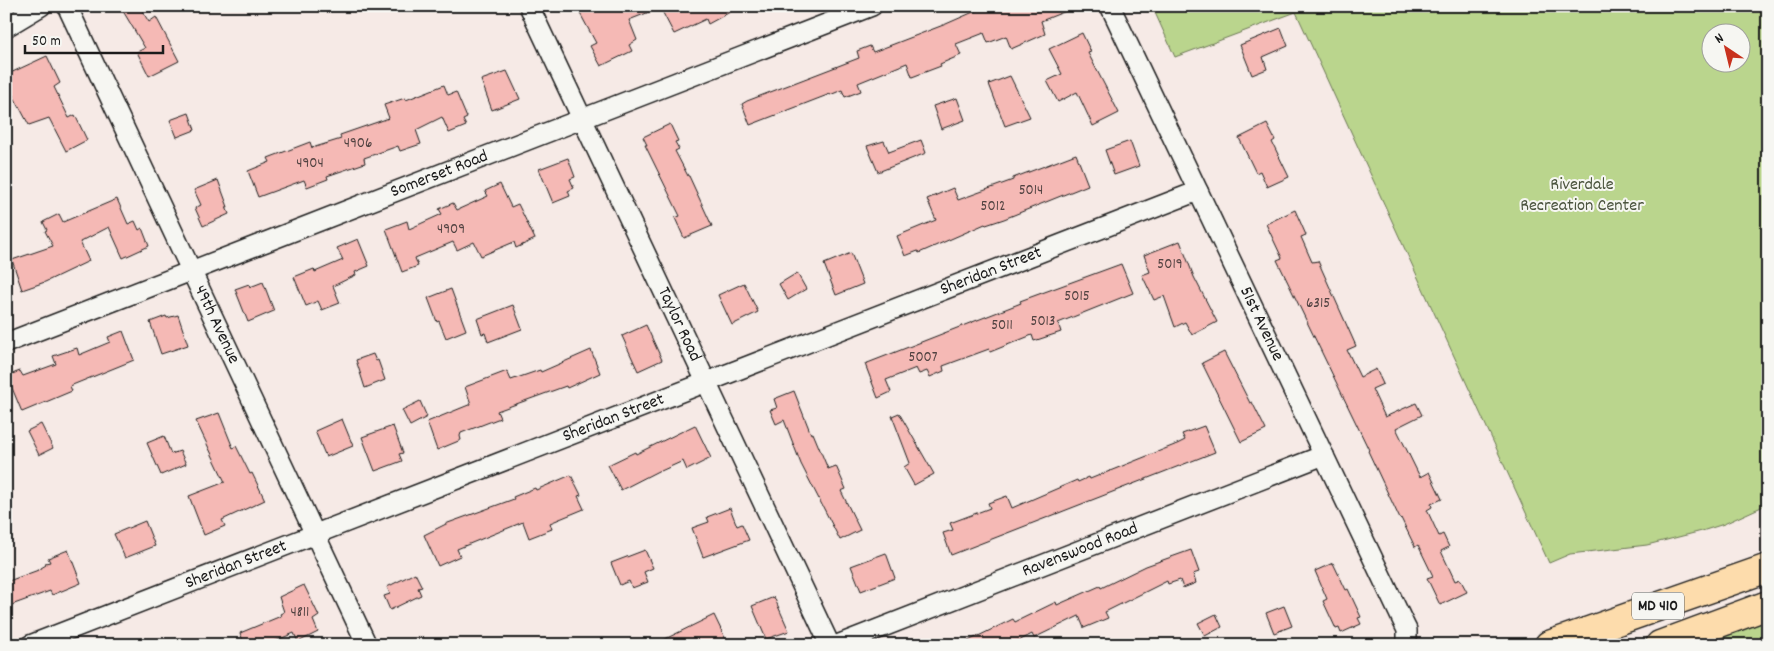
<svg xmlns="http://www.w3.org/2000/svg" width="1774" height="651" font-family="Dekko,sans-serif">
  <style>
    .green { fill: #bad58d; stroke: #6b7854; fill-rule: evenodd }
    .building { fill: #f5b9b5; stroke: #1c1c1c }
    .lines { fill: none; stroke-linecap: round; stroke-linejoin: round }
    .minor-casing { stroke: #1c1c1c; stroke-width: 22 }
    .primary-casing { stroke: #1c1c1c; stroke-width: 31 }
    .path { stroke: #1c1c1c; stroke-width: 3; stroke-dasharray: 4 4; stroke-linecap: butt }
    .minor { stroke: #f6f6f2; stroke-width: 19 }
    .primary { stroke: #fddcac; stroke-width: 28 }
    .labels { text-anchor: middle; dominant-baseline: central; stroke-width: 4; stroke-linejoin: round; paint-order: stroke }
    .number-label { font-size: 15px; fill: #524342 }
    .shield { fill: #f6f6f2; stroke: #5d5d5c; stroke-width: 1 }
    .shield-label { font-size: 16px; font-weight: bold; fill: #1c1c1c }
    .street-label { font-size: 18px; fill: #1c1c1c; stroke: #f6f6f2 }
    .park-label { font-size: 18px; fill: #4b543e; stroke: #f6f6f2 }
  </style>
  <rect width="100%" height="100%" fill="#f6eae6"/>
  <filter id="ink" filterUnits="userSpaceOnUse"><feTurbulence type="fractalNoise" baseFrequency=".02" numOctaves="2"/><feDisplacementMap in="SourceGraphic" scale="10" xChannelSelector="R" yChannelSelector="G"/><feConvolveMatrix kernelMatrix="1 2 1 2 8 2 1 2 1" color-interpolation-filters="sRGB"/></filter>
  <g filter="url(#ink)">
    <!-- green -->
    <path class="green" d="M 1152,6 L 1768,6 L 1768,504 L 1724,524 L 1702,531 L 1647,545 L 1570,554 L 1549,563 L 1296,12 L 1175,57 ZM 1712,32 L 1742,32 L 1742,62 L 1712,62 Z
      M 1768,616 L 1768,645 L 1693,645 Z"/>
    <!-- building -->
    <path class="building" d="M 120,6 L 139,6 L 149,22 L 156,17 L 179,61 L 149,76 L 137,52 L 145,48 Z
      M 576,6 L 662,6 L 662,7 L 629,20 L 637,40 L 629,45 L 632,51 L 601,66 L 590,46 L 596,43 Z
      M 672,6 L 741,6 L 708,24 L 706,19 L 674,34 L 662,11 Z
      M 987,6 L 1076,7 L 1041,21 L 1045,34 L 1011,49 L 1006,36 L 988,43 L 984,33 L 956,44 L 961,55 L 940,64 L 941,66 L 912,77 L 907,63 L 858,83 L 861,91 L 845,97 L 842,90 L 830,95 L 830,94 L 750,125 L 742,104 L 747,101 L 859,58 L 857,51 L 870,46 L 873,52 L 946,24 Z
      M 1281,28 L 1288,46 L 1263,57 L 1267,69 L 1252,75 L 1240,45 Z
      M 1082,33 L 1091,52 L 1088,53 L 1119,113 L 1093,126 L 1077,92 L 1058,102 L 1047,81 L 1062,74 L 1049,49 Z
      M 47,56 L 60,83 L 54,87 L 69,118 L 75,115 L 87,140 L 66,151 L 49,118 L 29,125 L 13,95 L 6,99 L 6,75 Z
      M 507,71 L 520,99 L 492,110 L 481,80 Z
      M 1010,76 L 1030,117 L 1005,126 L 989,84 Z
      M 444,85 L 448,95 L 456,92 L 467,118 L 463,120 L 466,126 L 449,133 L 442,117 L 416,130 L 421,144 L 400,151 L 398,146 L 364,158 L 365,163 L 327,176 L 328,179 L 307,187 L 304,180 L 258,197 L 248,171 L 270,162 L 268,158 L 310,142 L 312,148 L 341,139 L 340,135 L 389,118 L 384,105 L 405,98 L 406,100 Z
      M 957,98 L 965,120 L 941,129 L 933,106 Z
      M 189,113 L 195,130 L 177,137 L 170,120 Z
      M 670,124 L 678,141 L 675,142 L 679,149 L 675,151 L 688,176 L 689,176 L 712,226 L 684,238 L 675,218 L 680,216 L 645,145 L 647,145 L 643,137 Z
      M 1267,124 L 1275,140 L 1272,142 L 1289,177 L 1267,187 L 1260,171 L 1256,173 L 1239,138 Z
      M 921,140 L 926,153 L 878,172 L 867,146 L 884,141 L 889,152 Z
      M 1130,141 L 1139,166 L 1114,175 L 1105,150 Z
      M 1076,154 L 1088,185 L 1004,219 L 986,225 L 985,224 L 919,253 L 918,251 L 905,256 L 897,236 L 936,220 L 927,199 L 953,188 L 958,200 L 1013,180 L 1013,178 Z
      M 568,158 L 575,177 L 570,179 L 574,188 L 568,191 L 570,196 L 553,203 L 539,169 Z
      M 218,180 L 228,207 L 226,207 L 229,214 L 203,226 L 195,208 L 201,205 L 194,190 Z
      M 500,184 L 511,207 L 518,204 L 535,239 L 516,248 L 514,242 L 481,256 L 474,242 L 457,250 L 453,242 L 415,258 L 418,266 L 402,272 L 386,229 L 407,221 L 409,229 L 442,214 L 439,209 L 453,203 L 457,210 L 488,196 L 485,191 Z
      M 117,199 L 128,224 L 135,221 L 139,230 L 142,228 L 149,246 L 123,258 L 109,227 L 80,242 L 89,261 L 45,282 L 22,290 L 12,260 L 53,246 L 45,231 L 47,230 L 43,222 L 59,214 L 63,222 Z
      M 1295,210 L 1306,235 L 1301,237 L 1312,262 L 1318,261 L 1356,346 L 1347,350 L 1360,377 L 1376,369 L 1383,384 L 1372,389 L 1385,417 L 1416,403 L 1422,415 L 1396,428 L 1420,477 L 1429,472 L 1442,499 L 1431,504 L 1432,507 L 1427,510 L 1439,536 L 1443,534 L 1449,547 L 1441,551 L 1455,581 L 1460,579 L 1467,592 L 1440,605 L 1427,578 L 1433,576 L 1418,545 L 1415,547 L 1401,518 L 1400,519 L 1368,451 L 1369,450 L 1277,260 L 1282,258 L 1266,224 Z
      M 358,239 L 369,266 L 355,272 L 356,275 L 333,286 L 340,303 L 322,310 L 318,301 L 306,306 L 294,277 L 314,269 L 315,272 L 343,260 L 337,248 Z
      M 1180,241 L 1194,277 L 1217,322 L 1192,335 L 1185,322 L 1175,327 L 1164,296 L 1154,300 L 1142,275 L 1150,272 L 1144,255 Z
      M 851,253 L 863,284 L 836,295 L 824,264 Z
      M 1121,264 L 1133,293 L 1058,323 L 1061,332 L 1034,341 L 1032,335 L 990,352 L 989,349 L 943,366 L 944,371 L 930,377 L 927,371 L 919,374 L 916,368 L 886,380 L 891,392 L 878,398 L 865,364 L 1021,303 L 1020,301 Z
      M 797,273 L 806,289 L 788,300 L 779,284 Z
      M 263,282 L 274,311 L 248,322 L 235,289 L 249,284 L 250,287 Z
      M 744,283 L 758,312 L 732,325 L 718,295 Z
      M 451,289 L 466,330 L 446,338 L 439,321 L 437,322 L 428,298 Z
      M 513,305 L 522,329 L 488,342 L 485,333 L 482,334 L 477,319 Z
      M 178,315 L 188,345 L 161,354 L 150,322 L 166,316 L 167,318 Z
      M 646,325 L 662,360 L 638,371 L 622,336 Z
      M 123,331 L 134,360 L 70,386 L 72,391 L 22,412 L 7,376 L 20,371 L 23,376 L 56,364 L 53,356 L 77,348 L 79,355 L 110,342 L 108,337 Z
      M 591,350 L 600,373 L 567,388 L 566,386 L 497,411 L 500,418 L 461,433 L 460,436 L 461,440 L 437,450 L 427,422 L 471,404 L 465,387 L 507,371 L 511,380 L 540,370 L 541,372 Z
      M 1224,352 L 1250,403 L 1252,402 L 1266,430 L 1241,442 L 1202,363 Z
      M 373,354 L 376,361 L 378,360 L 385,380 L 365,388 L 356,360 Z
      M 794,391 L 811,434 L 813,433 L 828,469 L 836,466 L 846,489 L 841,491 L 860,530 L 840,540 L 801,464 L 784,420 L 776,424 L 770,410 L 777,408 L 774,399 Z
      M 420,401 L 427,417 L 410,426 L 402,410 Z
      M 219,413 L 233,448 L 236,446 L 250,474 L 252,473 L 265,500 L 222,520 L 225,526 L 204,535 L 189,496 L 225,482 L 196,421 Z
      M 899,413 L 934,474 L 914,485 L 904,467 L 910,463 L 892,416 Z
      M 342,419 L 353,446 L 326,457 L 315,431 Z
      M 41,424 L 53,448 L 39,455 L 27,431 Z
      M 695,425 L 711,458 L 687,470 L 683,461 L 661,471 L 660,470 L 621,490 L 608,465 L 635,452 L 636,454 Z
      M 393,426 L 403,453 L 399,454 L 402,461 L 375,471 L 362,437 Z
      M 1204,426 L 1215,452 L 951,555 L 943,533 L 953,530 L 950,523 L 990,508 L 988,503 L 1007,496 L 1012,508 L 1077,480 L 1078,482 L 1089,477 L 1090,479 L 1177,444 L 1185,440 L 1182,434 Z
      M 164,436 L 171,454 L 180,451 L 186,464 L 161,475 L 147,443 Z
      M 571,475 L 581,495 L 578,496 L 584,509 L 550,523 L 552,529 L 529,538 L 523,522 L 457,549 L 460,556 L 438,566 L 424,535 L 448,523 L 514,499 L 513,497 L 535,488 L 536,490 Z
      M 730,508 L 737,526 L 742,524 L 749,540 L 703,557 L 692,528 L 709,522 L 707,517 Z
      M 145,521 L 155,546 L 125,558 L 114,534 Z
      M 68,550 L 81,583 L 52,595 L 50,591 L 6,607 L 6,582 L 41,569 L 41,568 L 46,565 L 45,563 L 50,562 L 48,558 Z
      M 645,550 L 653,568 L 644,572 L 648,582 L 632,588 L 629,581 L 620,585 L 611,563 Z
      M 1191,550 L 1199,572 L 1193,574 L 1196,583 L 1183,588 L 1180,580 L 1168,584 L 1167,581 L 1105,612 L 1108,618 L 1084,628 L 1079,616 L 1034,638 L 1032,634 L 1011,645 L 960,645 L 1013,619 L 1015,622 L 1056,602 L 1057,605 L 1100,586 L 1101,588 L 1146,566 Z
      M 886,553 L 895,578 L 861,591 L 851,566 Z
      M 1333,563 L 1346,590 L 1348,589 L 1361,617 L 1358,618 L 1361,624 L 1341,633 L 1339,628 L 1336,629 L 1323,601 L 1327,599 L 1315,571 Z
      M 415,573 L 422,587 L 418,588 L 421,595 L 390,610 L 384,596 L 390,594 L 387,587 Z
      M 304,585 L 319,616 L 313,620 L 318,632 L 298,642 L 294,633 L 266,645 L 245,645 L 240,633 L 281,616 L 280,614 L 284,612 L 279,597 Z
      M 774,597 L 789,631 L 766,639 L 752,606 Z
      M 1284,606 L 1292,626 L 1274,633 L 1266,613 Z
      M 1216,614 L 1222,627 L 1205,636 L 1198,623 Z
      M 714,615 L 726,640 L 716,645 L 653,645 Z"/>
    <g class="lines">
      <!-- minor casing -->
      <g class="minor-casing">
        <g id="minor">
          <path id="s1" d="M 67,6 L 367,645"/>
          <path id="s2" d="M 529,6 L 830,645"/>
          <path id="s3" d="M 1110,6 L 1405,626 L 1407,630 L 1407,643 L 1405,645"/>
          <path d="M 6,27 L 41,6"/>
          <path id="s4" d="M 6,343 L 872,6"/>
          <path id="s5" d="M 30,645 L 1198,191"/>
          <path id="s6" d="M 837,645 L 1324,455"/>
        </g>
      </g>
      <!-- primary casing -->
      <g class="primary-casing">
        <path id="primary" d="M 1549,645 L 1768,568
          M 1660,645 L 1768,605"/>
      </g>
      <!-- path -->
      <path class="path" d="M 1621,7 L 1622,6"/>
      <!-- minor -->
      <use href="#minor" class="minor"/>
      <!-- primary -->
      <use href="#primary" class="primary"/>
    </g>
  </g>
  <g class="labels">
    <!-- number labels -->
    <g class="number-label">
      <text x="358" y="144">4906</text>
      <text x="310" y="164">4904</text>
      <text x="1031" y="191">5014</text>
      <text x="993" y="207">5012</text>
      <text x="451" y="230">4909</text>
      <text x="1170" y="265">5019</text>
      <text x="1077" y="297">5015</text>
      <text x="1318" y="304">6315</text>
      <text x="1043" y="322">5013</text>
      <text x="1002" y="326">5011</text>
      <text x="923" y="358">5007</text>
      <text x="300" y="613">4811</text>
    </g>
    <!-- shield labels -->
    <rect class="shield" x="1632" y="592.5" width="52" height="27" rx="4"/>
    <g class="shield-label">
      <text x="1658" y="606">MD 410</text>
    </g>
    <!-- street labels -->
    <g class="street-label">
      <text stroke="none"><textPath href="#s4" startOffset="465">Somerset Road</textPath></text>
      <text stroke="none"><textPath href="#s5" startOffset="1031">Sheridan Street</textPath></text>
      <text stroke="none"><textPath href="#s3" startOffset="352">51st Avenue</textPath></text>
      <text stroke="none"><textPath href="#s1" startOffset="352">49th Avenue</textPath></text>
      <text stroke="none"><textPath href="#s2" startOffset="352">Taylor Road</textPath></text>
      <text stroke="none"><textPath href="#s5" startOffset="626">Sheridan Street</textPath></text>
      <text stroke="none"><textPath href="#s6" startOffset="261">Ravenswood Road</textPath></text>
      <text stroke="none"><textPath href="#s5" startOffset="221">Sheridan Street</textPath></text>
    </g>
    <!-- park labels -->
    <g class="park-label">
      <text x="1582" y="185">Riverdale<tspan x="1582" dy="21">Recreation Center</tspan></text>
    </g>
  </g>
  <!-- margin -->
  <rect width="1774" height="651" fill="none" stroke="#f6f6f2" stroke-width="25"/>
  <rect x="12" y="12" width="1749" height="626" fill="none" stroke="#1c1c1c" stroke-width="2" filter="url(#ink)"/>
  <!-- north arrow -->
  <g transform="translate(1726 48) rotate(325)"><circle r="24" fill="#f6f6f2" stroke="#9f9f9c"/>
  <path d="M0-4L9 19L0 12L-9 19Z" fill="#c8321e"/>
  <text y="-8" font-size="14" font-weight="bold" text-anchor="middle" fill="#1c1c1c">N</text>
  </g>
  <!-- scale -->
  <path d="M25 45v8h138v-8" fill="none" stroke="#1c1c1c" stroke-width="2.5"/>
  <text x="32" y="45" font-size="15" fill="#1c1c1c" stroke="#f6f6f2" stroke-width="4" paint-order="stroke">50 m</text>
</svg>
